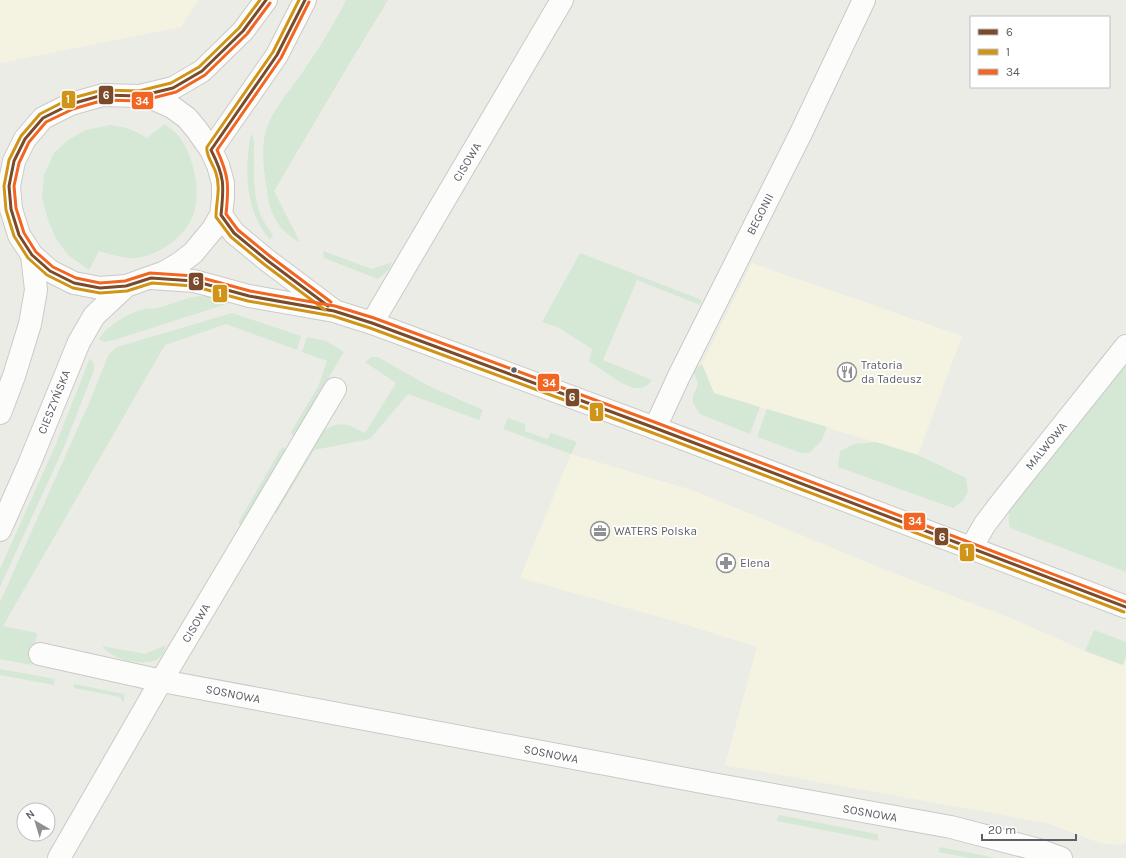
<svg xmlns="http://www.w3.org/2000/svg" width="1126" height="858" font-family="Karla,sans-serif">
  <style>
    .commercial { fill: #f4f3e1 }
    .green { fill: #d5e7d5 }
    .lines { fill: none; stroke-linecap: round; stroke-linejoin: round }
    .street-casing { stroke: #c9c9c9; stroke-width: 24 }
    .secondary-casing { stroke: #c9caca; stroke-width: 24 }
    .street { stroke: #fcfcfb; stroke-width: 22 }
    .secondary { stroke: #fcfcfb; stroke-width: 22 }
    .bus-1-casing { stroke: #fff; stroke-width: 6 }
    .bus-2-casing { stroke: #fff; stroke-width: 6 }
    .bus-3-casing { stroke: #fff; stroke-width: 6 }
    .bus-1 { stroke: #7a4b2a; stroke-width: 3 }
    .bus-2 { stroke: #d09419; stroke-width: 3 }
    .bus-3 { stroke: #f26522; stroke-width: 3 }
    .bus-dot { fill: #5c5f64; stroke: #fff; stroke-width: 1.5 }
    .labels { text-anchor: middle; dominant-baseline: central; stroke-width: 3.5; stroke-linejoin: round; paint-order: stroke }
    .street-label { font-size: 12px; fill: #5c5f64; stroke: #fff }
    .poi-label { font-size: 12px; fill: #5c5f64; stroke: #fff; text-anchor: start }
    .line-badge { stroke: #fff; stroke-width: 1.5 }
    .badge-label { font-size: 11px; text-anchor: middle; font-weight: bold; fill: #fff }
  </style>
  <rect width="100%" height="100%" fill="#ecece7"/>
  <!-- commercial -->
  <path class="commercial" d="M 0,0 L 199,0 L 181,27 L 0,63 Z
    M 752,263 L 962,336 L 918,455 L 713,393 L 702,364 Z
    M 571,454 L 695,491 L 888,571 L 1018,621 L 1085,651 L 1123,665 L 1126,657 L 1126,842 L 1122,844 L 1112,845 L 1100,843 L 1047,823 L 725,765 L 757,647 L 674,621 L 520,578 Z"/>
  <!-- green -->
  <path class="green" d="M 346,0 L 388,0 L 348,66 L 274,191 L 300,242 C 280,233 269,213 267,191 C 264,171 260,146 267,127 C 274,108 290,90 302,73 C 318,50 333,26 346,0 Z
    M 165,124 C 170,128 175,132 179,136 C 193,156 200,185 195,209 C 188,236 161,255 135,258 C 123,259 110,254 99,251 L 89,270 L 68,255 L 56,239 L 48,220 L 42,198 L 44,175 L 54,153 L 68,140 L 86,130 L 110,125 L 126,128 L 136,132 L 147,138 Z
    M 251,133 L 254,140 C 254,162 252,190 259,211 C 262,220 268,227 273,235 L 270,240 C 245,211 244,169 251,133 Z
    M 323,251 L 372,269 L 392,262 L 389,269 L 378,279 L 324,258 Z
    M 580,253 L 702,300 L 700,305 L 637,280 L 603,360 L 652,380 C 649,384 645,388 639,388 C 627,390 600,368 589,361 L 592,349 L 559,328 L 542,322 Z
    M 209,296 L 233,302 L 114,340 L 105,342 L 99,340 C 106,325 129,313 145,309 C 149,308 153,309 157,308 C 169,305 181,300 193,297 C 198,296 204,296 209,296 Z
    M 232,313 L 301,336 L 297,350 L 226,324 L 165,345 L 3,626 L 37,633 L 31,665 L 0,659 L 0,602 L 89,403 L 108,356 L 111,352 L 117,347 Z
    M 307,337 L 326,341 L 344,352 L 294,436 L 290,433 L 318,387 L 327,361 L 302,352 Z
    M 372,357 L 378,357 L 431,387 L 483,410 L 479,420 L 408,394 L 370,439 L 314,450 L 276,514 L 272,509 L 317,436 C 325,429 336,422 347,425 C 353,426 359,431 365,433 L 396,383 L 365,362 Z
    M 90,358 L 94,364 L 94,370 L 64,447 L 0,587 L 0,569 L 56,444 Z
    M 1126,362 L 1126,572 L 1010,528 C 1008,520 1008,515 1011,507 Z
    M 702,364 L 714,393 L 760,407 L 750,434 L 700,414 L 693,403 L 693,396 L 698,384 L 693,370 Z
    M 767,409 L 827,427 L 822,440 L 809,453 L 801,453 L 757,437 Z
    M 508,418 L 525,424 L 525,431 L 547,439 L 551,433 L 577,442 L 571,454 L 503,429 Z
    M 876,442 L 918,455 L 966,478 L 968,491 L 964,500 L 953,508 L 838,467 L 840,451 L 854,444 Z
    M 282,447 L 286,449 L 241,525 L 238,523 Z
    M 1094,630 L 1126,642 L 1126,657 L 1123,665 L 1085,651 Z
    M 166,645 C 165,650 163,655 159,658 C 148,667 122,661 111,654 C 108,652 105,649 102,646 L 145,654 Z
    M 0,669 L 55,679 L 54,685 L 0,675 Z
    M 74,684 L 124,694 L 124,703 L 120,697 L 74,688 Z
    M 779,815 L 877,834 L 879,841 L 777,821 Z
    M 940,847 L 996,858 L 969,858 L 938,852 Z"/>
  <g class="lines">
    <!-- street casing -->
    <g class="street-casing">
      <path id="street" d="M 372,323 L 562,0
        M 655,428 L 679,376 L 801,133 L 864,0
        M 971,548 L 985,524 L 1004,499 L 1126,346
        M 40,654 L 162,681 L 718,785 L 951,827 L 1039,850 L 1061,858
        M 59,858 L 154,693 L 335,389"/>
    </g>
    <!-- secondary casing -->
    <g class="secondary-casing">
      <path id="secondary" d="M 103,95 L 140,96 L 152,98 L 172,107 L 187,118 L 197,130 L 211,150 L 218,165 L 223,183 L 223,198 L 221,215 L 213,229 L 193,253 L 180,263 L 165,272 L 126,286 L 100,288 L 74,283 L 50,271 L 32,255 L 19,235 L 11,209 L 9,186 L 14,161 L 25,139 L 43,118 L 71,104 Z
        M 140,96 L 173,88 L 202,71 L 243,31 L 266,0
        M 211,150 L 277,55 L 305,0
        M 221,215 L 234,233 L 268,261 L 332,309
        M 151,278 L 194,281 L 249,296 L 334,311 L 372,323 L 655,428 L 1126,607
        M 0,413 L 14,376 L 30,324 L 36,290 L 32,255
        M 0,530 L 30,462 L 79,342 L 94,316 L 126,286"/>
    </g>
    <!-- street -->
    <use href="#street" class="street"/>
    <!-- secondary -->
    <use href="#secondary" class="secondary"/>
    <!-- bus-1 casing -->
    <g class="bus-1-casing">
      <path id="bus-1" d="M 266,0 L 243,31 L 202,71 L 173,88 L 140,96 L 103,95 L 71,104 L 43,118 L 25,139 L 14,161 L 9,186 L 11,209 L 19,235 L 32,255 L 50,271 L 74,283 L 100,288 L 126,286 L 151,278 L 194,281 L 249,296 L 334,311 L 372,323 L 655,428 L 1126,607
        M 305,0 L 277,55 L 211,150 C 225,177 224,186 221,215 L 234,233 L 268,261 L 328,306"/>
    </g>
    <!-- bus-2 casing -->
    <g class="bus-2-casing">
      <path id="bus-2" d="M 260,0 L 239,28 L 199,67 L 171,83 L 139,91 L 102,90 L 69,99 L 40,114 L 21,136 L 9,160 L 4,186 L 6,210 L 14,236 L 28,258 L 47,275 L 73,288 L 100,293 L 127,291 L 152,283 L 193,286 L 248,301 L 333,316 L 370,328 L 653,433 L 1124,612
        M 299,0 L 273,52 L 207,147 C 205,154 214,166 216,173 C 221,189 216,201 216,217 L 231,237 L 265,265 L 325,310"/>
    </g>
    <!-- bus-3 casing -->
    <g class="bus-3-casing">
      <path id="bus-3" d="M 309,2 L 281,58 L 217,150 C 229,176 229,186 226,214 L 238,230 L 271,257 L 331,302
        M 270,3 L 247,34 L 205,75 L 176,92 L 141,101 L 104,100 L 73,109 L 46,122 L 29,142 L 19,163 L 14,186 L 16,208 L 24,233 L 36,252 L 53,267 L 76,278 L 100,283 L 125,281 L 150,273 L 195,276 L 250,291 L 335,306 L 374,318 L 657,423 L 1126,602"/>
    </g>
    <!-- bus-1 -->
    <use href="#bus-1" class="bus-1"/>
    <!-- bus-2 -->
    <use href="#bus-2" class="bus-2"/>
    <!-- bus-3 -->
    <use href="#bus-3" class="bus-3"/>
  </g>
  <!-- icons -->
  <defs>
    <g id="restaurant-ring" transform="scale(1)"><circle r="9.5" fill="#fff" stroke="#8e9092" stroke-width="1.5"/><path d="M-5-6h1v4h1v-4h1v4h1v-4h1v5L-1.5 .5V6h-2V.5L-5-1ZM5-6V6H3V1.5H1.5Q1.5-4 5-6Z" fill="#8e9092"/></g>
    <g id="office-ring" transform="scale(1)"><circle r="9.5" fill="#fff" stroke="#8e9092" stroke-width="1.5"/><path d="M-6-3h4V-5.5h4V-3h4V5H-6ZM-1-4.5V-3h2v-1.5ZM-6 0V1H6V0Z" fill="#8e9092"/></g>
    <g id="pharmacy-ring" transform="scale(1)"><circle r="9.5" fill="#fff" stroke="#8e9092" stroke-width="1.5"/><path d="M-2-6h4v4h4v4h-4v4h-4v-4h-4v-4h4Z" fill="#8e9092"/></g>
  </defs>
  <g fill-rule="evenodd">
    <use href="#restaurant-ring" x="847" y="372"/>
    <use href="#office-ring" x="600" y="531"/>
    <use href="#pharmacy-ring" x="726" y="563"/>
  </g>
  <!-- markers -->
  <circle class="bus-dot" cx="514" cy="370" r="3.5"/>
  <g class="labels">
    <!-- street labels -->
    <g class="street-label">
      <text transform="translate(467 162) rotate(-59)">CISOWA</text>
      <text transform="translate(760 214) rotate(-63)">BEGONII</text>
      <text transform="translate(54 402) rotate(-68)">CIESZYŃSKA</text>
      <text transform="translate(1046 446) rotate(-51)">MALWOWA</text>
      <text transform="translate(196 623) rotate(-59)">CISOWA</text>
      <text transform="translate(233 694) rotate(11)">SOSNOWA</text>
      <text transform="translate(551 754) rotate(11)">SOSNOWA</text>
      <text transform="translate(870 813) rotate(10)">SOSNOWA</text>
    </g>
    <!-- poi labels -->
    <g class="poi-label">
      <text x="861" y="365">Tratoria<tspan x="861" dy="14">da Tadeusz</tspan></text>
      <text x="614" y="531">WATERS Polska</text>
      <text x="740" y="563">Elena</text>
    </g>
  </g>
  <g class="line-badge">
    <rect x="98" y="85" width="16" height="20" rx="4" fill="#7a4b2a"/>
    <rect x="61" y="90" width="15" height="19" rx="4" fill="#d09419"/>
    <rect x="131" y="91" width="23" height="19" rx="4" fill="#f26522"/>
    <rect x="188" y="272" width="16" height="19" rx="4" fill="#7a4b2a"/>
    <rect x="212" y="284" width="16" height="19" rx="4" fill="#d09419"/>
    <rect x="537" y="373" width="23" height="19" rx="4" fill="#f26522"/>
    <rect x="565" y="388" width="15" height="19" rx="4" fill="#7a4b2a"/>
    <rect x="589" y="402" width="15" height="20" rx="4" fill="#d09419"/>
    <rect x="903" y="512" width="23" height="19" rx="4" fill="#f26522"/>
    <rect x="934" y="527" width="15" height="19" rx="4" fill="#7a4b2a"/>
    <rect x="959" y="543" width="16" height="19" rx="4" fill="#d09419"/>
  </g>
  <g class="badge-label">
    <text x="106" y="99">6</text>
    <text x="68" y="103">1</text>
    <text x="142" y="105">34</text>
    <text x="196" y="285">6</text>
    <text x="220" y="297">1</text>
    <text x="549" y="387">34</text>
    <text x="572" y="401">6</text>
    <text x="597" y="416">1</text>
    <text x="915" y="525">34</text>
    <text x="942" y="541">6</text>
    <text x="967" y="556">1</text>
  </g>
  <!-- legend -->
  <rect x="970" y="16" width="140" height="72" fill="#ffffff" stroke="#bebfc1"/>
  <rect x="978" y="29" width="20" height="6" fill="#7a4b2a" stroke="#bebfc1"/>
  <text x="1006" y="36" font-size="12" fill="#5c5f64">6</text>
  <rect x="978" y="49" width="20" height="6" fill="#d09419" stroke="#bebfc1"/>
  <text x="1006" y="56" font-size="12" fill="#5c5f64">1</text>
  <rect x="978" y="69" width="20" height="6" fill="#f26522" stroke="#bebfc1"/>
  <text x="1006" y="76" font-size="12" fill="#5c5f64">34</text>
  <!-- north arrow -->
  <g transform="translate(36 822) rotate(322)"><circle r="19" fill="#ffffff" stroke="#bebfc1"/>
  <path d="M0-3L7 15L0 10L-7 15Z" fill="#8e9092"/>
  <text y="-6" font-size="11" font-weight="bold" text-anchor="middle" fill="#5c5f64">N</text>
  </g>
  <!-- scale -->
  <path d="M982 834v6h94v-6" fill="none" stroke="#5c5f64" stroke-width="2"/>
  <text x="988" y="834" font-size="12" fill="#5c5f64" stroke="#ffffff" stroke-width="3" paint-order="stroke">20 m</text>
</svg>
